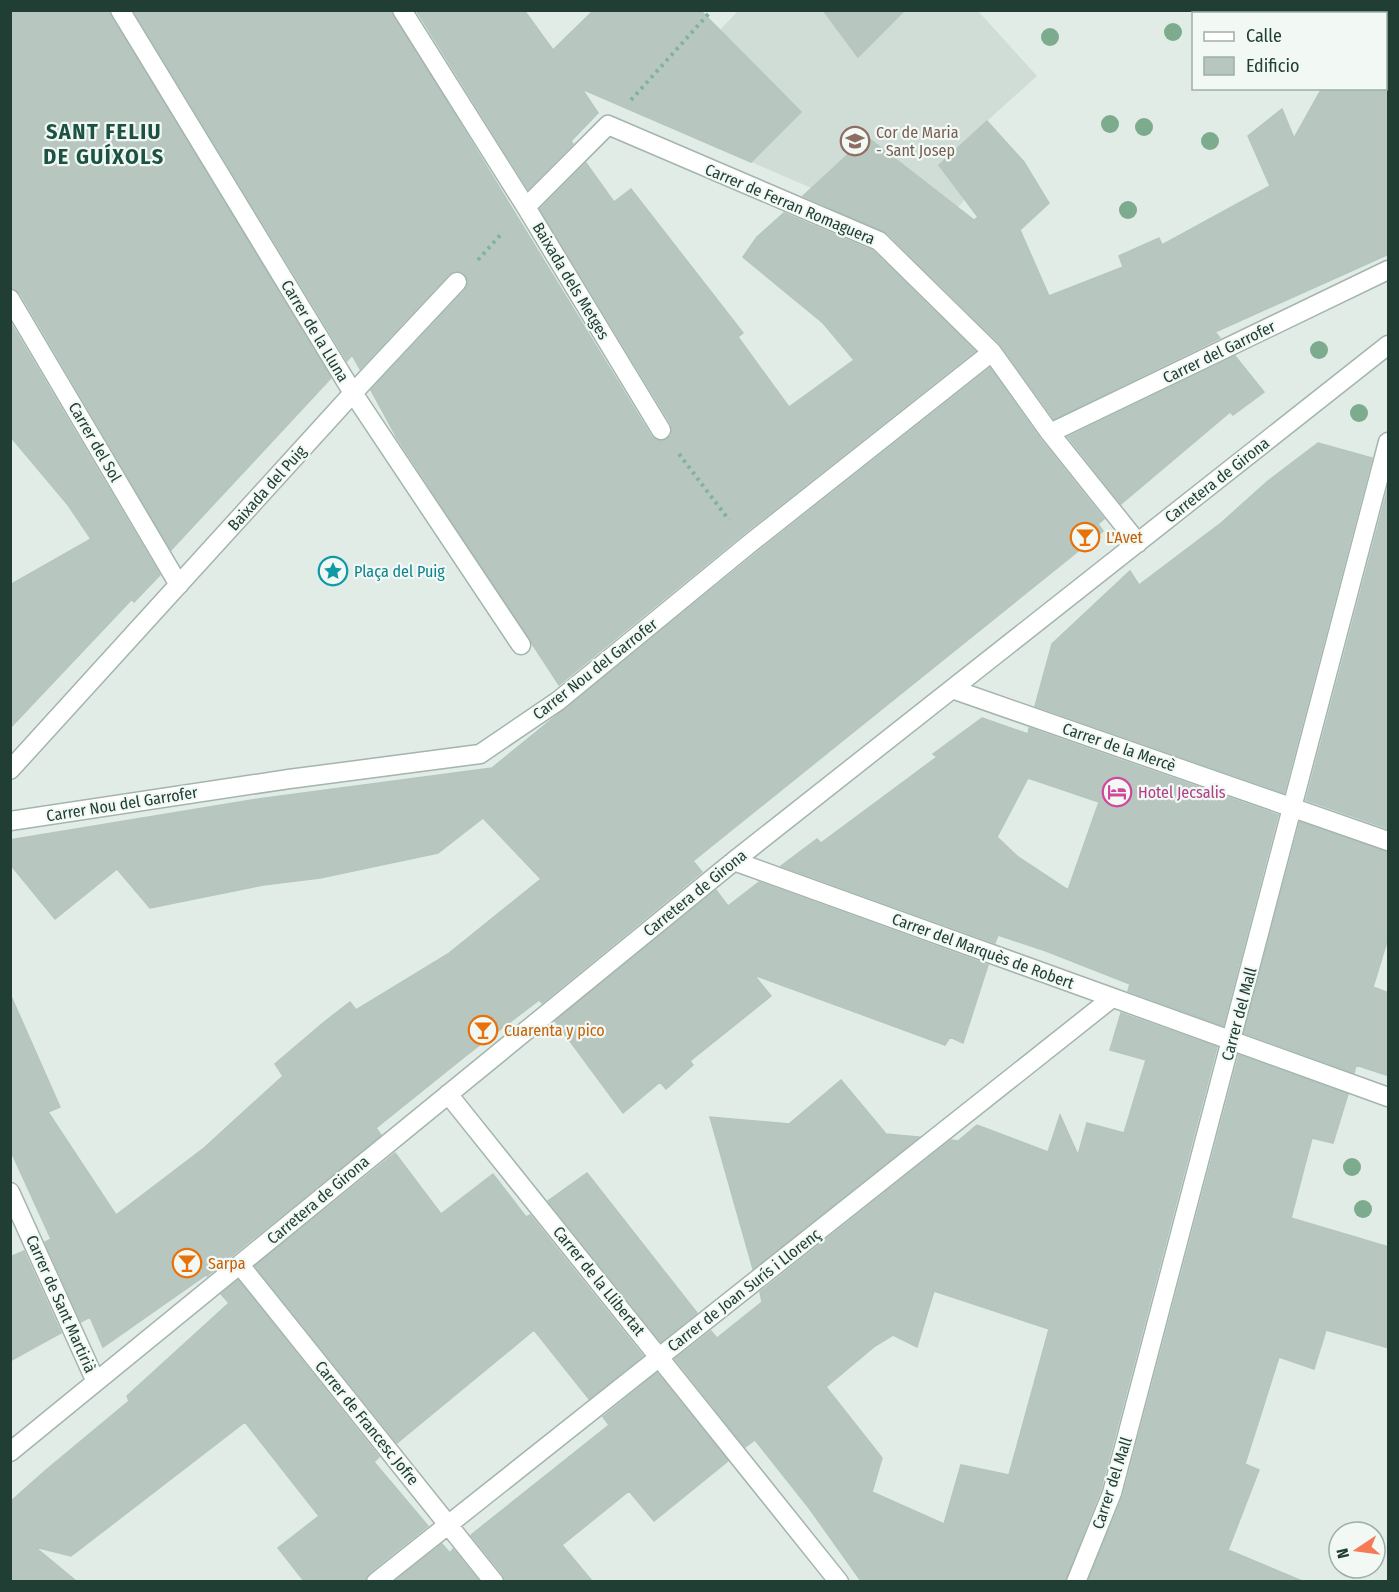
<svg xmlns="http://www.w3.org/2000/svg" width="1399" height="1592" font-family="'Fira Sans Condensed',sans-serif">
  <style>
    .built { fill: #d0dcd6 }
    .building { fill: #b7c7c0; stroke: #b4c6be; stroke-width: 1.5; fill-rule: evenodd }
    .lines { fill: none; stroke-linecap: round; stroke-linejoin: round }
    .street-casing { stroke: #a4b4ae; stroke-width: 21 }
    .path { stroke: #81b1a1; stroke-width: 4; stroke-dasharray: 3 4.5; stroke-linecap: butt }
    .street { stroke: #fff; stroke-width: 18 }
    .tree { fill: #7cab8e }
    .labels { text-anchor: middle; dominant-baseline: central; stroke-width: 4.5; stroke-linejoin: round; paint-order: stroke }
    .education-label { font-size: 16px; fill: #785e54; stroke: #f2f9f5; text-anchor: start }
    .street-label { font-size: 16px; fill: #213e35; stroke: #f2f9f5 }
    .food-label { font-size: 16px; fill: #c56008; stroke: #f2f9f5; text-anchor: start }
    .culture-label { font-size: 16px; fill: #0d838f; stroke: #f2f9f5; text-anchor: start }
    .hotel-label { font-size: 16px; fill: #b23c85; stroke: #f2f9f5; text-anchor: start }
    .district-label { font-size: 22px; font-weight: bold; letter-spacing: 1.5px; fill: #1c5143; stroke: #f2f9f5 }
  </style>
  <rect width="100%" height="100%" fill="#e1ece7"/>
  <!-- built -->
  <path class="built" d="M 738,11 L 823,11 L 858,57 L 905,11 L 978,11 L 1037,76 L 987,121 L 1024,162 L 1049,203 L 1023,227 L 981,179 L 947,221 L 881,218 L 640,114 Z"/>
  <!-- building -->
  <path class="building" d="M 10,10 L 109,10 L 331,378 L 171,550 L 20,293 L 10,288 Z
    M 133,10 L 391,10 L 651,436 L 656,440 L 662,441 L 671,436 L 672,430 L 671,424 L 540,209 L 586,163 L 614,202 L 631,189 L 743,333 L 738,337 L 789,407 L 854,360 L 823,323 L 743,257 L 757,237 L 784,213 L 873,251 L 975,351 L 741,536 L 559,685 L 397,438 L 371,390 L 465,290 L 468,284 L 465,274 L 459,271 L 449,274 L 360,369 L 352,355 L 347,361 Z
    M 416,10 L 524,10 L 553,50 L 594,10 L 700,10 L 801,112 L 751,162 L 582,89 L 598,113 L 571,141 L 573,144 L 528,189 Z
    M 823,10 L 905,10 L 858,57 Z
    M 1322,88 L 1389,88 L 1389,254 L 1215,332 L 1220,338 L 1054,419 L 1000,344 L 887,233 L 803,196 L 867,137 L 974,220 L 978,217 L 939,165 L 987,121 L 1024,162 L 1049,203 L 1020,230 L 1049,296 L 1123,267 L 1119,256 L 1159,238 L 1162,245 L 1270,186 L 1248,136 L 1282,109 L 1294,138 Z
    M 10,322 L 160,575 L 134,602 L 132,599 L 10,728 L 10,585 L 91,539 L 68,505 L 10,436 Z
    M 1235,356 L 1264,392 L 1233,415 L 1230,412 L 1121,504 L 1068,437 Z
    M 990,368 L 1041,440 L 1104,519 L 1098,524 L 1103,531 L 693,861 L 702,872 L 542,1003 L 539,1000 L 468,1054 L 376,1128 L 381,1135 L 207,1276 L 206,1275 L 103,1347 L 90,1317 L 81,1322 L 45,1242 L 51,1239 L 10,1149 L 10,994 L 60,1107 L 48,1112 L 116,1215 L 204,1148 L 283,1076 L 275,1064 L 323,1023 L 350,1002 L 356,1010 L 448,954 L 541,879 L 483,818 L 438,853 L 320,878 L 263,885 L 150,908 L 117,869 L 55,919 L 10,864 L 10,840 L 258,799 L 492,768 L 755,554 Z
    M 1318,443 L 1372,458 L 1284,793 L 1035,706 L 1052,644 L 1130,571 L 1139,585 L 1221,523 L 1268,481 Z
    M 1389,484 L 1389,829 L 1306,800 Z
    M 982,718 L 1028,734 L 1029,728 L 1278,815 L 1223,1026 L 1128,991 L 1130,984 L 1046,951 L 998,935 L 995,943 L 781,866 L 817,839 L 821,843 L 937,757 L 933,754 ZM 1028,778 L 1099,802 L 1068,890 L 1018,857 L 997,837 Z
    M 1300,822 L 1389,852 L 1389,935 L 1373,987 L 1389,993 L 1389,1076 L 1356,1065 L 1354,1073 L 1244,1033 Z
    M 759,882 L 988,965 L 963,1043 L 950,1037 L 945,1045 L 754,975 L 771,996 L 690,1061 L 693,1065 L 666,1089 L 660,1082 L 623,1113 L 555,1021 L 716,890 L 728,906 Z
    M 1121,1013 L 1217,1047 L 1101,1489 L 1065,1581 L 861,1581 L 809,1508 L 755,1440 L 745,1447 L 675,1359 L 711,1331 L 717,1338 L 762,1302 L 760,1292 L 951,1140 L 958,1141 L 977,1125 L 1048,1152 L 1060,1115 L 1078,1155 L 1087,1123 L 1124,1133 L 1146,1060 L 1110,1050 ZM 934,1291 L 1049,1329 L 1009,1475 L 961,1465 L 944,1524 L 872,1492 L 882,1458 L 826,1387 L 875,1346 L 893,1335 L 917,1347 Z
    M 1239,1055 L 1348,1094 L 1333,1143 L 1312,1138 L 1291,1218 L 1389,1247 L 1389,1348 L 1326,1330 L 1314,1369 L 1279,1357 L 1245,1464 L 1259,1470 L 1228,1550 L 1302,1581 L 1088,1581 L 1123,1496 Z
    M 841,1080 L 886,1134 L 919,1137 L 753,1269 L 710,1117 L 789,1124 Z
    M 395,1153 L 441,1214 L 493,1174 L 526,1217 L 530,1215 L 643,1356 L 589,1399 L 534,1330 L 397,1443 L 255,1266 Z
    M 587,1173 L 697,1313 L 661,1342 L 548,1201 Z
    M 24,1251 L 61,1333 L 10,1361 L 10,1257 Z
    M 238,1280 L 379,1457 L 374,1462 L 428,1526 L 369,1573 L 365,1581 L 304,1581 L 278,1548 L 319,1516 L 245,1422 L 71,1556 L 35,1547 L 76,1581 L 10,1581 L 10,1502 L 46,1470 L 129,1401 L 127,1396 L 229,1303 L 221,1294 Z
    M 657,1373 L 728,1461 L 654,1521 L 629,1491 L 562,1545 L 592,1581 L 505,1581 L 503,1575 L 471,1535 L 609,1425 L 603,1417 Z
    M 442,1544 L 450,1553 L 453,1549 L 479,1581 L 395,1581 Z"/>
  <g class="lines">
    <!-- street casing -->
    <g class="street-casing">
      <path id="street" d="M 120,10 L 353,393 L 521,645
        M 402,10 L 526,207 L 661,430
        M 526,207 L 608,125 L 879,241 L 992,352 L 1050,433 L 1138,543
        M 10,299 L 179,585
        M 1050,433 L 1388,270
        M 952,689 L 1388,841
        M 10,770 L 353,393 L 457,282
        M 10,821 L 289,779 L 480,754 L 558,701 L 748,545 L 992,352
        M 734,861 L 1388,1097
        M 448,1094 L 839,1582
        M 10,1192 L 96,1382
        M 240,1265 L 494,1582
        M 10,1452 L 734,861 L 1388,345
        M 376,1582 L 1112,998
        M 1076,1582 L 1112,1493 L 1388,442"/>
    </g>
    <!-- path -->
    <path class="path" d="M 631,100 L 712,10
      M 478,260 L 503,232
      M 679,454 L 729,520"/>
    <!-- street -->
    <use href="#street" class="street"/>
  </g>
  <!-- trees -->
  <g class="tree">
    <circle cx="1173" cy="32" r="9"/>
    <circle cx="1050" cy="37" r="9"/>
    <circle cx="1110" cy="124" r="9"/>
    <circle cx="1144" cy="127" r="9"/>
    <circle cx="1210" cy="141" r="9"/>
    <circle cx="1128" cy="210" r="9"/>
    <circle cx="1319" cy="350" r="9"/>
    <circle cx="1359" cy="413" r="9"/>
    <circle cx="1352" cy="1167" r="9"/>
    <circle cx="1363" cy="1209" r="9"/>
  </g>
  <!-- icons -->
  <defs>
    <g id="school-ring" transform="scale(1.5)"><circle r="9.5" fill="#f2f9f5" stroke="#8d6e63" stroke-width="1.5"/><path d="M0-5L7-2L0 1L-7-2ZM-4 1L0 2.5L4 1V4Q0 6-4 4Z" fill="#8d6e63"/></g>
    <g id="bar-ring" transform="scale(1.5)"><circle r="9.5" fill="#f2f9f5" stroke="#e8710a" stroke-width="1.5"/><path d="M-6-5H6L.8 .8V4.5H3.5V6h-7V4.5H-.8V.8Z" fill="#e8710a"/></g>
    <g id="sight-ring" transform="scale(1.5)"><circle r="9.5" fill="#f2f9f5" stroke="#0f9aa8" stroke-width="1.5"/><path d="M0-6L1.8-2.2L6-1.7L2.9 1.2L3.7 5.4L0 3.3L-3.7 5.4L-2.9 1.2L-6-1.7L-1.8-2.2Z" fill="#0f9aa8"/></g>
    <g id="hotel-ring" transform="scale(1.5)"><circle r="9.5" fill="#f2f9f5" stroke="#d1479c" stroke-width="1.5"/><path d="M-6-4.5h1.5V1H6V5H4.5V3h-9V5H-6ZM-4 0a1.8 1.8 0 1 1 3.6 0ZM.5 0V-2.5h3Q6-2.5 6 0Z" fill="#d1479c"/></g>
  </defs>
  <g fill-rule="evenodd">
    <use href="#school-ring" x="855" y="141"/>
    <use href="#bar-ring" x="1085" y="537"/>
    <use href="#sight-ring" x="333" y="571"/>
    <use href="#hotel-ring" x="1117" y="792"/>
    <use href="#bar-ring" x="483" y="1030"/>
    <use href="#bar-ring" x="187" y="1263"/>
  </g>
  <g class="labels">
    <!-- education labels -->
    <g class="education-label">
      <text x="876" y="132">Cor de Maria<tspan x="876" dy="18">- Sant Josep</tspan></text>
    </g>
    <!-- street labels -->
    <g class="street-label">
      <text transform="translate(790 204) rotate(23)">Carrer de Ferran Romaguera</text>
      <text transform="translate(571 281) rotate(59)">Baixada dels Metges</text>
      <text transform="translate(315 331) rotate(59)">Carrer de la Lluna</text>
      <text transform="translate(1219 352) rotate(-26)">Carrer del Garrofer</text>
      <text transform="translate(95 442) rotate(60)">Carrer del Sol</text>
      <text transform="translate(1217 480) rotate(-38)">Carretera de Girona</text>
      <text transform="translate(267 488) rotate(-48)">Baixada del Puig</text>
      <text transform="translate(595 669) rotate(-38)">Carrer Nou del Garrofer</text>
      <text transform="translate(1119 747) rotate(19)">Carrer de la Mercè</text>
      <text transform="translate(122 804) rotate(-9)">Carrer Nou del Garrofer</text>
      <text transform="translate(695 893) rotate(-39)">Carretera de Girona</text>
      <text transform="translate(983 951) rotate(20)">Carrer del Marquès de Robert</text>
      <text transform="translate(1239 1014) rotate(-75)">Carrer del Mall</text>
      <text transform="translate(318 1200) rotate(-40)">Carretera de Girona</text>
      <text transform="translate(599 1281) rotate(51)">Carrer de la Llibertat</text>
      <text transform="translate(744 1290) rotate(-38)">Carrer de Joan Surís i Llorenç</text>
      <text transform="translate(61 1304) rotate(66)">Carrer de Sant Martirià</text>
      <text transform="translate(367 1423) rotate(51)">Carrer de Francesc Jofre</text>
      <text transform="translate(1112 1483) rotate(-72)">Carrer del Mall</text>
    </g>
    <!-- food labels -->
    <g class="food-label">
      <text x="1106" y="537">L'Avet</text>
      <text x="504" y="1030">Cuarenta y pico</text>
      <text x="208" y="1263">Sarpa</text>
    </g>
    <!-- culture labels -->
    <g class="culture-label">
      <text x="354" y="571">Plaça del Puig</text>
    </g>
    <!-- hotel labels -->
    <g class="hotel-label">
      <text x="1138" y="792">Hotel Jecsalis</text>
    </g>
    <!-- district labels -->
    <g class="district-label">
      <text x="104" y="131">SANT FELIU<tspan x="104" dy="25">DE GUÍXOLS</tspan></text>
    </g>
  </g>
  <!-- border -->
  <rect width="1399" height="1592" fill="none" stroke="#213e35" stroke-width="24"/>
  <!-- legend -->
  <rect x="1192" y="12" width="195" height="78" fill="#f2f9f5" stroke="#9eaea8" stroke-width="1.5"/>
  <rect x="1204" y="32" width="30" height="9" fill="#ffffff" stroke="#9eaea8" stroke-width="1.5"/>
  <text x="1246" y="42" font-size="18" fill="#213e35">Calle</text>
  <rect x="1204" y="57" width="30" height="18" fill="#b7c7c0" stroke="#9eaea8" stroke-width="1.5"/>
  <text x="1246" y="72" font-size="18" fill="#213e35">Edificio</text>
  <!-- north arrow -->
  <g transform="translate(1357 1550) rotate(257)"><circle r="28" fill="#f2f9f5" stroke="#9eaea8" stroke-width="1.5"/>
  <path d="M0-4.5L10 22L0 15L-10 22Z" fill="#f67a56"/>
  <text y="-9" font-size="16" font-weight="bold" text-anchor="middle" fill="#213e35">N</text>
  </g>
</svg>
